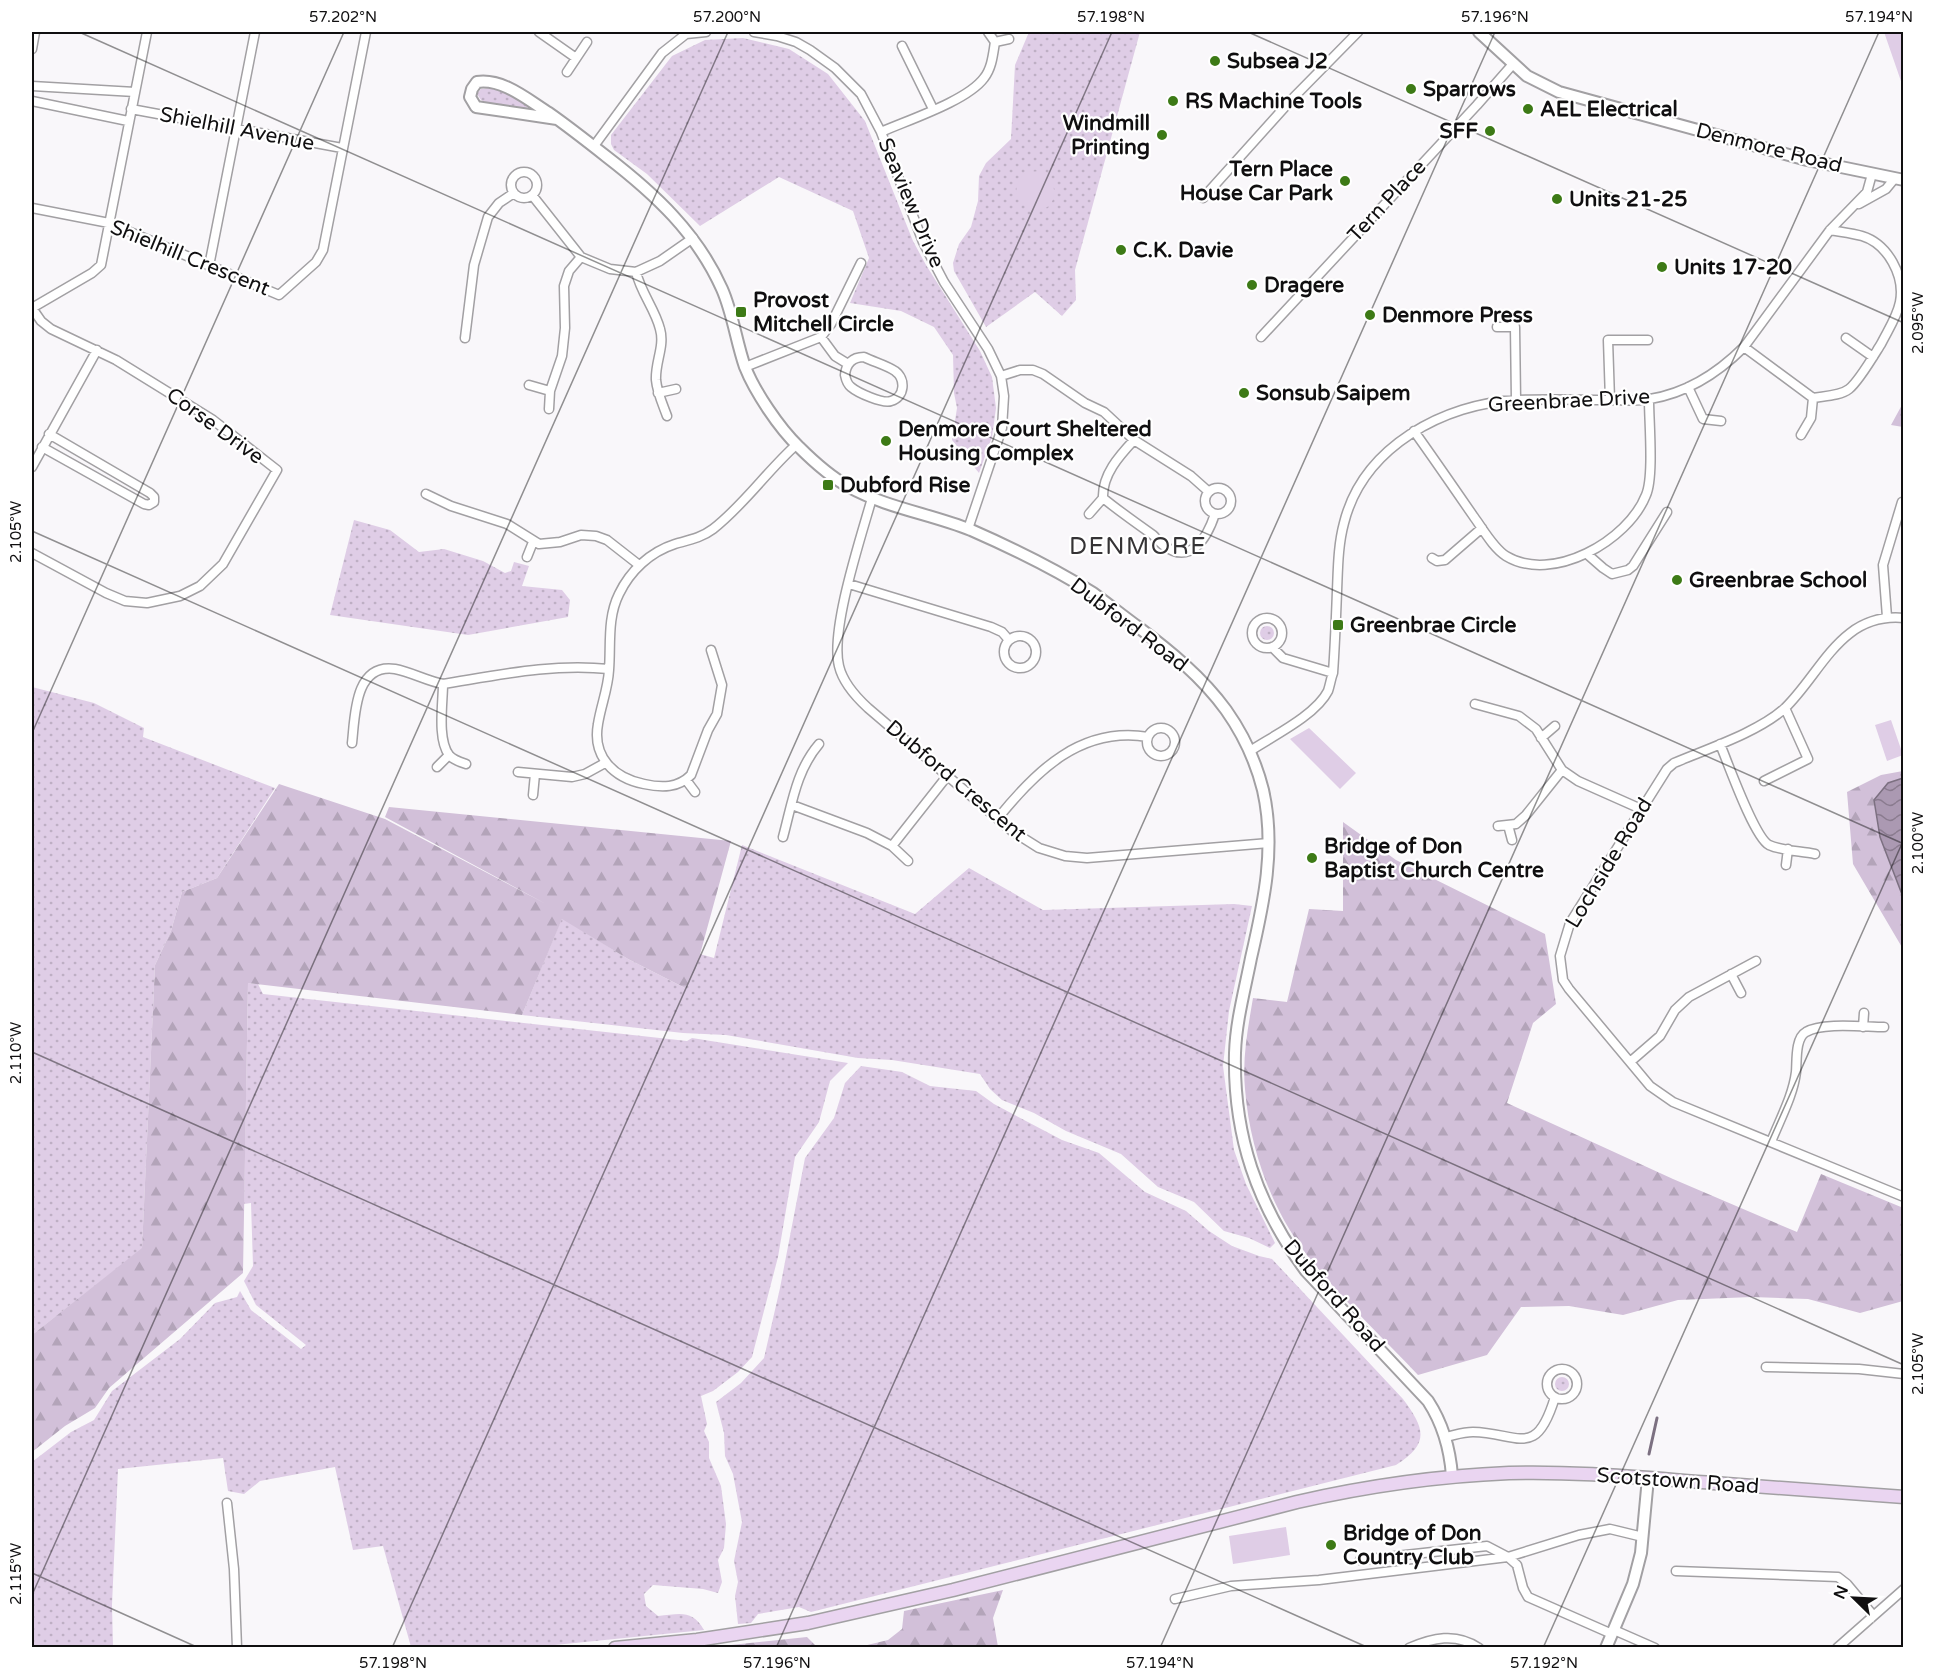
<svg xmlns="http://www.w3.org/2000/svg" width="1935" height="1679" font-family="'Varela Round',sans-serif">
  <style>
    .grass { fill: url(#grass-dots) }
    .forest { fill: url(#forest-firs) }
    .park { fill: #dfcde6 }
    .water { fill: url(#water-waves); stroke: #7c7081; stroke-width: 1.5 }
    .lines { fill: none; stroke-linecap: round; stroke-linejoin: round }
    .stream { stroke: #7c7081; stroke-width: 3 }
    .minor-casing { stroke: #a2a0a3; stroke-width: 11 }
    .tertiary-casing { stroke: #a2a0a3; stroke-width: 14 }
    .secondary-casing { stroke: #a2a0a3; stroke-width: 15 }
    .minor { stroke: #fff; stroke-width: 8 }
    .tertiary { stroke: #fff; stroke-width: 10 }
    .secondary { stroke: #ead5f1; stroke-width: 12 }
    .ticks { fill: none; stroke: #100f10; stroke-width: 1.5; stroke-opacity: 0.45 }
    .poi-dot { fill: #3d7a16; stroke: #fff; stroke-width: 2 }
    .labels { text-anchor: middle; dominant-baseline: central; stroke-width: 4.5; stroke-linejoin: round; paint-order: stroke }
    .poi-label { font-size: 21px; font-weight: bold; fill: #100f10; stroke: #fff; text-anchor: start }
    .street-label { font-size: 21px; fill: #100f10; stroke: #fff }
    .quarter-label { font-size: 24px; letter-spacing: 1.5px; fill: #353335; stroke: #fff }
    .neatline { fill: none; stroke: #100f10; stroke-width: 2 }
    .ticks-label { font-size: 15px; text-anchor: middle; fill: #100f10 }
  </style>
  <defs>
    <pattern id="grass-dots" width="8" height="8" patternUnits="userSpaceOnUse" patternTransform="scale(1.5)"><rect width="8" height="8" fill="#dfcde6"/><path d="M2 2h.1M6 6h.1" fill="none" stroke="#beafc4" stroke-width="1.8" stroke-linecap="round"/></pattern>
    <pattern id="forest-firs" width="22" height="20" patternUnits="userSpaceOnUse" patternTransform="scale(1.5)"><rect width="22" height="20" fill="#d2c0d9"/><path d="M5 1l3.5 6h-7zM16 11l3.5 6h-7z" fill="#b3a4b9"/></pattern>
    <pattern id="water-waves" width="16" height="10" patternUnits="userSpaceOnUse" patternTransform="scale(1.5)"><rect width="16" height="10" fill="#ab99b2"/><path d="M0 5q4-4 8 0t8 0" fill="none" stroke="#8a7b8f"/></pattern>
  </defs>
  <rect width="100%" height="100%" fill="#f9f7fa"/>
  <!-- grass -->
  <path class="grass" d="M 1029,32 L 1140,32 L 1075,270 L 1076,300 L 1062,316 L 1035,292 L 986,327 L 954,271 L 953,263 L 959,244 L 971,227 L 978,201 L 979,176 L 986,163 L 1011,139 L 1015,65 Z
    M 743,38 L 789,49 L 828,74 L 865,121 L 913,241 L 926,265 L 980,351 L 992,377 L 996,408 L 992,437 L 979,473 L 952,440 L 957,408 L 954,393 L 953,355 L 934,327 L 901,311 L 850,303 L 869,258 L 853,211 L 779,177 L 700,226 L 647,174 L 614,150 L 611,144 L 611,135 L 672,56 L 705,40 Z
    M 489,88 L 505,92 L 527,106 L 528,109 L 491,105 L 481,100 L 477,94 L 481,89 Z
    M 354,520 L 390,530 L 419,552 L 444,549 L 483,561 L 505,573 L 511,571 L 514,562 L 529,566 L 522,586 L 562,590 L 570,600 L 568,617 L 468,635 L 330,615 Z
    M1260 633a7 7 0 1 1 14 0a7 7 0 1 1-14 0Z
    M 32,687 L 94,703 L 144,728 L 143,737 L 275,788 L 217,878 L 182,892 L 171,931 L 155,965 L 142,1249 L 32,1335 Z
    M 742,845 L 915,914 L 969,868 L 1043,910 L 1234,904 L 1252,906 L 1229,1011 L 1223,1066 L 1234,1150 L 1246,1184 L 1275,1243 L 1270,1248 L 1249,1238 L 1224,1231 L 1194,1202 L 1158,1187 L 1121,1154 L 1066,1131 L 1034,1113 L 1002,1100 L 990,1089 L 980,1074 L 892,1060 L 858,1058 L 726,1035 L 683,1033 L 522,1015 L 562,918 L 628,959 L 685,988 L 696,969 L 700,954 L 714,958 Z
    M 248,983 L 258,984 L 263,994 L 687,1041 L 692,1038 L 848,1063 L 830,1081 L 819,1122 L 795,1157 L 778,1257 L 752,1357 L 738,1372 L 713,1391 L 701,1396 L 707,1424 L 704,1431 L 709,1442 L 709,1458 L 721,1486 L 726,1524 L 724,1548 L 718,1560 L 722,1582 L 718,1593 L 703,1589 L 653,1585 L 644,1594 L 646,1606 L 658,1616 C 680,1614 692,1609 704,1630 L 535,1647 L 411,1647 L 383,1546 L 353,1550 L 335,1467 L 260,1481 L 244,1494 L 228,1491 L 223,1458 L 118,1469 L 112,1605 L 113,1647 L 32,1648 L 32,1462 L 71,1432 L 94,1420 L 112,1391 L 180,1339 L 215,1303 L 237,1297 L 240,1291 L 251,1310 L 301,1349 L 306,1345 L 256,1305 L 244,1281 L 253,1266 L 251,1203 L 244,1204 Z
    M 861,1066 L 902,1072 L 930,1086 L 976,1091 L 994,1104 L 1062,1140 L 1099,1153 L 1145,1192 L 1186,1211 L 1209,1231 L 1232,1246 L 1259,1256 L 1272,1259 L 1403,1399 C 1425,1429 1430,1443 1396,1465 L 811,1612 L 799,1607 L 758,1614 L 751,1623 L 738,1624 L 735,1596 L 738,1582 L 734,1561 L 742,1522 L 733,1474 L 725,1456 L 724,1433 L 716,1402 L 741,1383 L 764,1358 L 780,1288 L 805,1158 L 834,1118 L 845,1083 Z
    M1555 1384a7 7 0 1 1 14 0a7 7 0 1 1-14 0Z"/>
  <!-- forest -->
  <path class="forest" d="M 1903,403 L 1903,427 L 1891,425 Z
    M 1903,771 L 1903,778 L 1888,783 L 1880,837 L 1903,897 L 1903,949 L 1853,864 L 1847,792 L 1881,775 Z
    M 279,784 L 385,819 L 546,904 L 385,817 L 389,807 L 731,841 L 696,969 L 685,988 L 628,959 L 562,919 L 522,1015 L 248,983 L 243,1273 L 109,1388 L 95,1408 L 65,1426 L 32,1452 L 32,1335 L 142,1248 L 155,965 L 171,931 L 182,892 L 217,878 Z
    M 1343,822 L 1396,860 L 1545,934 L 1556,1004 L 1533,1023 L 1507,1103 L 1673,1179 L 1797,1232 L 1821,1174 L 1901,1207 L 1904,1210 L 1903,1301 L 1860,1313 L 1808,1299 L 1752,1297 L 1678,1300 L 1623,1315 L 1569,1306 L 1521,1307 L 1487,1355 L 1418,1375 C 1384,1339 1347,1304 1315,1265 C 1274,1217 1250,1152 1245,1089 C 1242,1058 1248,1028 1253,998 L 1287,1002 L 1309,909 L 1343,911 Z
    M 1003,1590 L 993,1618 L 998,1647 L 859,1647 L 888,1640 L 902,1629 L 904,1611 Z
    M 807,1637 L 817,1647 L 712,1647 Z"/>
  <!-- park -->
  <path class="park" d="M 1884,32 L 1903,32 L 1903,87 Z
    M 1042,171 C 1051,175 1053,180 1054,190 C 1056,229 993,203 1026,172 Z
    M 1891,720 L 1903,755 L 1887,761 L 1875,725 Z
    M 1309,728 L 1356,773 L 1340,789 L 1290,739 Z
    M 1286,1527 L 1290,1555 L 1233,1564 L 1229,1536 Z"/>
  <!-- water -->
  <path class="water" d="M 1903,778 L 1904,778 L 1903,897 L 1880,837 L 1874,800 L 1888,783 Z"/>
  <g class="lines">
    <!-- stream -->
    <path class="stream" d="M 1649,1454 L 1657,1418"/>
    <!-- minor casing -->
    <g class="minor-casing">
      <path id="minor" d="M 539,32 L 576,58
        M 754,32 L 777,36 L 796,42 L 810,50 L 835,68 L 861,94 L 881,132 L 923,242 L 944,282 L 988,349 L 1001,376 L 1004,396 L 1002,428 L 968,529
        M 995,42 L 1009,39
        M 902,46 L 933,109
        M 32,49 L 35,32
        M 567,72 L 587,42
        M 32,86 L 135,92
        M 32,101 L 128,121
        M 131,109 L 342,148
        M 881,132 C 908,120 967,101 984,78 C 992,68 993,54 995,42 L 988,32
        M 594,146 L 662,53 L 686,34 L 706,32
        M511 185a13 13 0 1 1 26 0a13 13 0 1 1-26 0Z
        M 532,195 L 581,257 L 610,269 L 636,272 L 660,261 L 693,238
        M 1203,198 L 1292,99 L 1358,32
        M 1859,204 L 1886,189 L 1895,178
        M 32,208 L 109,223 L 279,295 L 316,262 L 323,250 L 366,32
        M 209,266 L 255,32
        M 636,272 C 641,293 655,309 660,329 C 665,346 655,362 656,380 C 657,392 663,405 667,416
        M 32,308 L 41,321 L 51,329 L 116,360 L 213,420 L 277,470 L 223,564 L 200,586 L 180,596 L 147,603 L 125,601 L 106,593 L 32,553
        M 32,308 L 92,273 L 101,265 L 147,32
        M 1497,327 L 1515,327 L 1516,400
        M 821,337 L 835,356 L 848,364
        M 1261,337 L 1477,105 L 1513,64
        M 465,338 L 474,265 L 488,217 L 499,203 L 514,193
        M 1846,338 L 1873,357
        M 1744,347 L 1813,398 C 1824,396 1840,396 1849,389 C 1859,381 1874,355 1881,344 C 1888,330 1897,317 1900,302 C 1905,276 1888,244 1862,236 C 1852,233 1841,232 1830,230
        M 864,357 C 874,362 886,365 895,371 C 906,379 905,397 891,401 C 883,404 858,393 851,387 C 847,384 846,380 845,375 C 846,364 852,357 864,357 Z
        M 745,367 L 821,337 L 831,324 L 861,263
        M 1001,376 L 1020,370 L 1033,370 L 1043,374 L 1085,403 L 1104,412 L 1134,440 L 1191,476 L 1209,492
        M 529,385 L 550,391
        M 1688,387 L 1703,419 L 1721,421
        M 658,393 L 676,389
        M 1610,400 L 1608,340 L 1648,340
        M 549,409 L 550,391 L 562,356 L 565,328 L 564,286 L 569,271 L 581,257
        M 1414,431 C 1434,459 1454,488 1474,517 C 1483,529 1493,548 1506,556 C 1552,584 1628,541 1646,495 C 1654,477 1649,422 1649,400
        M 1801,435 L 1811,418 L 1813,398
        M 42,447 L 144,504 L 149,505 L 154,502 L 154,497 L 150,493 L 49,434
        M 32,467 L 97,350
        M1205 501a13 13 0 1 1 26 0a13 13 0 1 1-26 0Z
        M 426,494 L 451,506 L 507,524 L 539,544 L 560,542 L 581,535 L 596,536 L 607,540 L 639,565
        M 872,498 C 861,537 830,630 839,666 C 843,683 856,697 868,708 L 1012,831 L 1039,848 L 1065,856 L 1087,858 L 1269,843
        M 1103,498 C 1119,511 1136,523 1153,535 C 1156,538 1159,542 1163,545 C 1191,566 1207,538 1215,514
        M 1089,514 L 1103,498 C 1102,475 1119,456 1134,440
        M 1587,554 L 1603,568 L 1612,574 L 1628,570 L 1633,566 L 1667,512
        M 527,557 L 533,542
        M 1432,558 L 1437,561 L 1445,560 L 1482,528
        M 849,584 L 991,627 L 1002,632 L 1009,640
        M 1887,617 L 1883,565 L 1902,502
        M1252 633a15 15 0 1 1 30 0a15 15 0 1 1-30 0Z
        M 1904,618 C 1841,612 1822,672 1785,708 C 1759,732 1707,749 1674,763 L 1667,769 L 1570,923 L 1560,956 L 1563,980 L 1569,989 L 1650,1086 L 1673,1102 L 1904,1197
        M1004 652a16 16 0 1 1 32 0a16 16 0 1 1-32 0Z
        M 1273,648 L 1283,658 L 1333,673
        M 711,650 L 722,685 L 717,714 L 708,730 L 691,775 C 678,788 662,788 644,784 C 614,778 592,757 598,724 C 601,705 608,689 609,670 C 611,645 607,618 619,594 C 630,571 650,552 675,544 C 689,540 701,538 713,529 C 744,505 767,471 796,445
        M 443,684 C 443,703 437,739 449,755 C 453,760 460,762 466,764
        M 1475,704 L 1519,716 L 1536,729 L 1562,770 L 1578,781 L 1641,809
        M1147 742a14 14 0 1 1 28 0a14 14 0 1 1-28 0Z
        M 1541,738 L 1555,726
        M 352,743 C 355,717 354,663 395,669 C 411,672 427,681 443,684 C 499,675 553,663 609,669
        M 1720,744 C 1728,763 1754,837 1769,845 C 1782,851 1801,851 1815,854
        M 1250,751 C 1273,736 1316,715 1328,691 C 1330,685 1331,678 1333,673 C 1335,645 1336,618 1337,591 C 1338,568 1338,545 1344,523 C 1363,447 1444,403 1518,400 C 1548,399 1579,400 1609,400 C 1622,400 1637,402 1650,399 C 1687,393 1718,373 1744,347 L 1830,230 L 1867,192 L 1872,174
        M 437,767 L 449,755
        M 518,772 L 572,777 L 585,774 L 605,763
        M 686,780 L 695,792
        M 1764,781 L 1808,759 L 1785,708
        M 533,795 L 535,774
        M 792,805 L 867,833 L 892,846 L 908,861
        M 998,818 C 1036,771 1081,726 1148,737
        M 1508,825 L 1512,840
        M 1498,826 L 1516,824 L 1526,815 L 1562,770
        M 783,837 C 792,804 796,771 819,744
        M 892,846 L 948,775
        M 1786,865 L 1788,849
        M 1731,974 L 1741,993
        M 1863,1027 L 1864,1013
        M 1630,1062 L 1660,1036 L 1675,1010 L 1689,997 L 1756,961
        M 1771,1142 C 1780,1119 1793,1096 1796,1072 C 1797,1061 1795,1038 1806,1032 C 1822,1022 1865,1027 1884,1027
        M 1766,1367 L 1859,1369 L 1904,1374
        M1547 1384a15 15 0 1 1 30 0a15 15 0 1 1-30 0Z
        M 1445,1437 C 1455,1435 1463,1432 1473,1432 C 1519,1433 1536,1460 1555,1397
        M 227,1503 L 234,1569 L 237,1648
        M 1360,1560 L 1487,1546 L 1508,1557 L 1517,1565 L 1523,1588 L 1528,1597 L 1612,1634
        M 1676,1571 L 1838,1577 L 1847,1584 L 1873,1615
        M 1175,1599 L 1231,1586 L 1319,1580 L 1508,1557 L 1579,1535 L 1610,1529 L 1643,1537
        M 1614,1630 L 1655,1648
        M 1409,1648 C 1432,1638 1456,1632 1479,1648
        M 1837,1648 L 1904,1589"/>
    </g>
    <!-- tertiary casing -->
    <g class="tertiary-casing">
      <path id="tertiary" d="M 1479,32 L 1527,76 L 1559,92 L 1807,160 L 1904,180
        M 557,119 L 476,107 L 470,97 L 472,89 L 477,82 C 503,78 528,100 549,113 C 569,127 588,142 607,157 C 655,194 697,233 722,289 C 733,314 736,341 745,367 C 755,392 779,428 799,447 C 814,462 831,477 849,487 C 887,508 931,514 971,530 C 1012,548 1055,569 1093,593 C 1108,604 1123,616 1138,627 C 1170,651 1202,677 1226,710 C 1243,734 1256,762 1263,790 C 1276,847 1264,902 1251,958 C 1245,989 1236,1021 1235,1053 C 1233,1135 1257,1205 1306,1271 L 1428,1401 C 1443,1424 1450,1449 1452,1476
        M 1606,1648 L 1633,1584 L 1641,1553 L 1648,1478"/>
    </g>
    <!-- secondary casing -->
    <g class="secondary-casing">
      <path id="secondary" d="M 615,1648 L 697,1640 L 808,1623 L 953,1590 L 1297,1502 C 1367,1486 1437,1476 1509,1473 C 1577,1471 1645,1478 1713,1483 C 1776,1488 1840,1492 1904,1497"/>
    </g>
    <!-- minor -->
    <use href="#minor" class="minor"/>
    <!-- tertiary -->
    <use href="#tertiary" class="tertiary"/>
    <!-- secondary -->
    <use href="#secondary" class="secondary"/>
  </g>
  <!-- ticks -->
  <path class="ticks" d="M 79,32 L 1904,844M 1248,32 L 1904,323M 32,531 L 1904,1365M 32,733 L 344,32M 32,1052 L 1369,1648M 32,1573 L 199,1648M 32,1595 L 728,32M 392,1648 L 1112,32M 776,1648 L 1495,32M 1160,1648 L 1879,32M 1543,1648 L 1904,839"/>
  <!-- markers -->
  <g class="poi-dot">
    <circle cx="1215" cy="61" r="6"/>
    <circle cx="1411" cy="89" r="6"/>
    <circle cx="1173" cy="101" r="6"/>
    <circle cx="1528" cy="109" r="6"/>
    <circle cx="1490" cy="131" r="6"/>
    <circle cx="1162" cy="135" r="6"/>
    <circle cx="1345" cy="181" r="6"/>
    <circle cx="1557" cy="199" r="6"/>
    <circle cx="1121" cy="250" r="6"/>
    <circle cx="1662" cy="267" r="6"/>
    <circle cx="1252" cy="285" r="6"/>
    <rect x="735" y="306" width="12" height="12" rx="3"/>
    <circle cx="1370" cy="315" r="6"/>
    <circle cx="1244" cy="393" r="6"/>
    <circle cx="886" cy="441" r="6"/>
    <rect x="822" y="479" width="12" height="12" rx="3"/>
    <circle cx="1677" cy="580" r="6"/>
    <rect x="1332" y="619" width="12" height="12" rx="3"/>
    <circle cx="1312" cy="858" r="6"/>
    <circle cx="1331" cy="1545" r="6"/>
  </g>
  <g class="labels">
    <!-- poi labels -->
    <g class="poi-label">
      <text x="1227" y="61">Subsea J2</text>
      <text x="1423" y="89">Sparrows</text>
      <text x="1185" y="101">RS Machine Tools</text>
      <text x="1540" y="109">AEL Electrical</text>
      <text x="1150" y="123" text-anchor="end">Windmill<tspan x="1150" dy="24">Printing</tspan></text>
      <text x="1478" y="131" text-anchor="end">SFF</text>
      <text x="1333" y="169" text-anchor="end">Tern Place<tspan x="1333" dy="24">House Car Park</tspan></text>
      <text x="1569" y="199">Units 21-25</text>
      <text x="1133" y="250">C.K. Davie</text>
      <text x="1674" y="267">Units 17-20</text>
      <text x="1264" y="285">Dragere</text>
      <text x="753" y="300">Provost<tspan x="753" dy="24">Mitchell Circle</tspan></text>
      <text x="1382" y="315">Denmore Press</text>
      <text x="1256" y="393">Sonsub Saipem</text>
      <text x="898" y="429">Denmore Court Sheltered<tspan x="898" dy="24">Housing Complex</tspan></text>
      <text x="840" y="485">Dubford Rise</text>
      <text x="1689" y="580">Greenbrae School</text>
      <text x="1350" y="625">Greenbrae Circle</text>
      <text x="1324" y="846">Bridge of Don<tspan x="1324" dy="24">Baptist Church Centre</tspan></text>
      <text x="1343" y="1533">Bridge of Don<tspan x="1343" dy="24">Country Club</tspan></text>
    </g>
    <!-- street labels -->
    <g class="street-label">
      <text transform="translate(237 129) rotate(11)">Shielhill Avenue</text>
      <text transform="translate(1769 148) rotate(14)">Denmore Road</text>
      <text transform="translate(1387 201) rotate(-47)">Tern Place</text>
      <text transform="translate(911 203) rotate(67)">Seaview Drive</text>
      <text transform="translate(190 258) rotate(22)">Shielhill Crescent</text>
      <text transform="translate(1569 401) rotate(-3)">Greenbrae Drive</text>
      <text transform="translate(215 426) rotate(36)">Corse Drive</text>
      <text transform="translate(1129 625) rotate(37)">Dubford Road</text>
      <text transform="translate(956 781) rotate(40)">Dubford Crescent</text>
      <text transform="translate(1609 863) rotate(-59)">Lochside Road</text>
      <text transform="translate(1334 1296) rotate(49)">Dubford Road</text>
      <text transform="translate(1678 1481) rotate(4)">Scotstown Road</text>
    </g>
    <!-- quarter labels -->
    <g class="quarter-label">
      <text x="1138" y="546">DENMORE</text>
    </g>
  </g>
  <!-- border -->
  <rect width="1935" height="1679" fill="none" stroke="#ffffff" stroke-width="66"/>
  <!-- north arrow -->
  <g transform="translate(1854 1598) rotate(294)" stroke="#ffffff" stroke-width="4.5" paint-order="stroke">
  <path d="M0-4.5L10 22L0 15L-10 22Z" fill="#100f10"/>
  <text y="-9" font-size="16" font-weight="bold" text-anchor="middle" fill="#100f10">N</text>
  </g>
  <rect x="33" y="33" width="1869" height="1613" class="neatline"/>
  <g class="ticks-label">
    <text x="343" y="22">57.202°N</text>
    <text x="727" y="22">57.200°N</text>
    <text x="1111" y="22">57.198°N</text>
    <text x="1495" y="22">57.196°N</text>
    <text x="1879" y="22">57.194°N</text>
    <text transform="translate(1918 323) rotate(-90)" y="5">2.095°W</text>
    <text transform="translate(16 532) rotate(-90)" y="5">2.105°W</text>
    <text transform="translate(1918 843) rotate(-90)" y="5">2.100°W</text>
    <text transform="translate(16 1053) rotate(-90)" y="5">2.110°W</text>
    <text transform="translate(1918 1364) rotate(-90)" y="5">2.105°W</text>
    <text transform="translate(16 1574) rotate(-90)" y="5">2.115°W</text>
    <text x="393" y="1668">57.198°N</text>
    <text x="777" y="1668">57.196°N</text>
    <text x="1160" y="1668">57.194°N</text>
    <text x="1544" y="1668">57.192°N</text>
  </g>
</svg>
